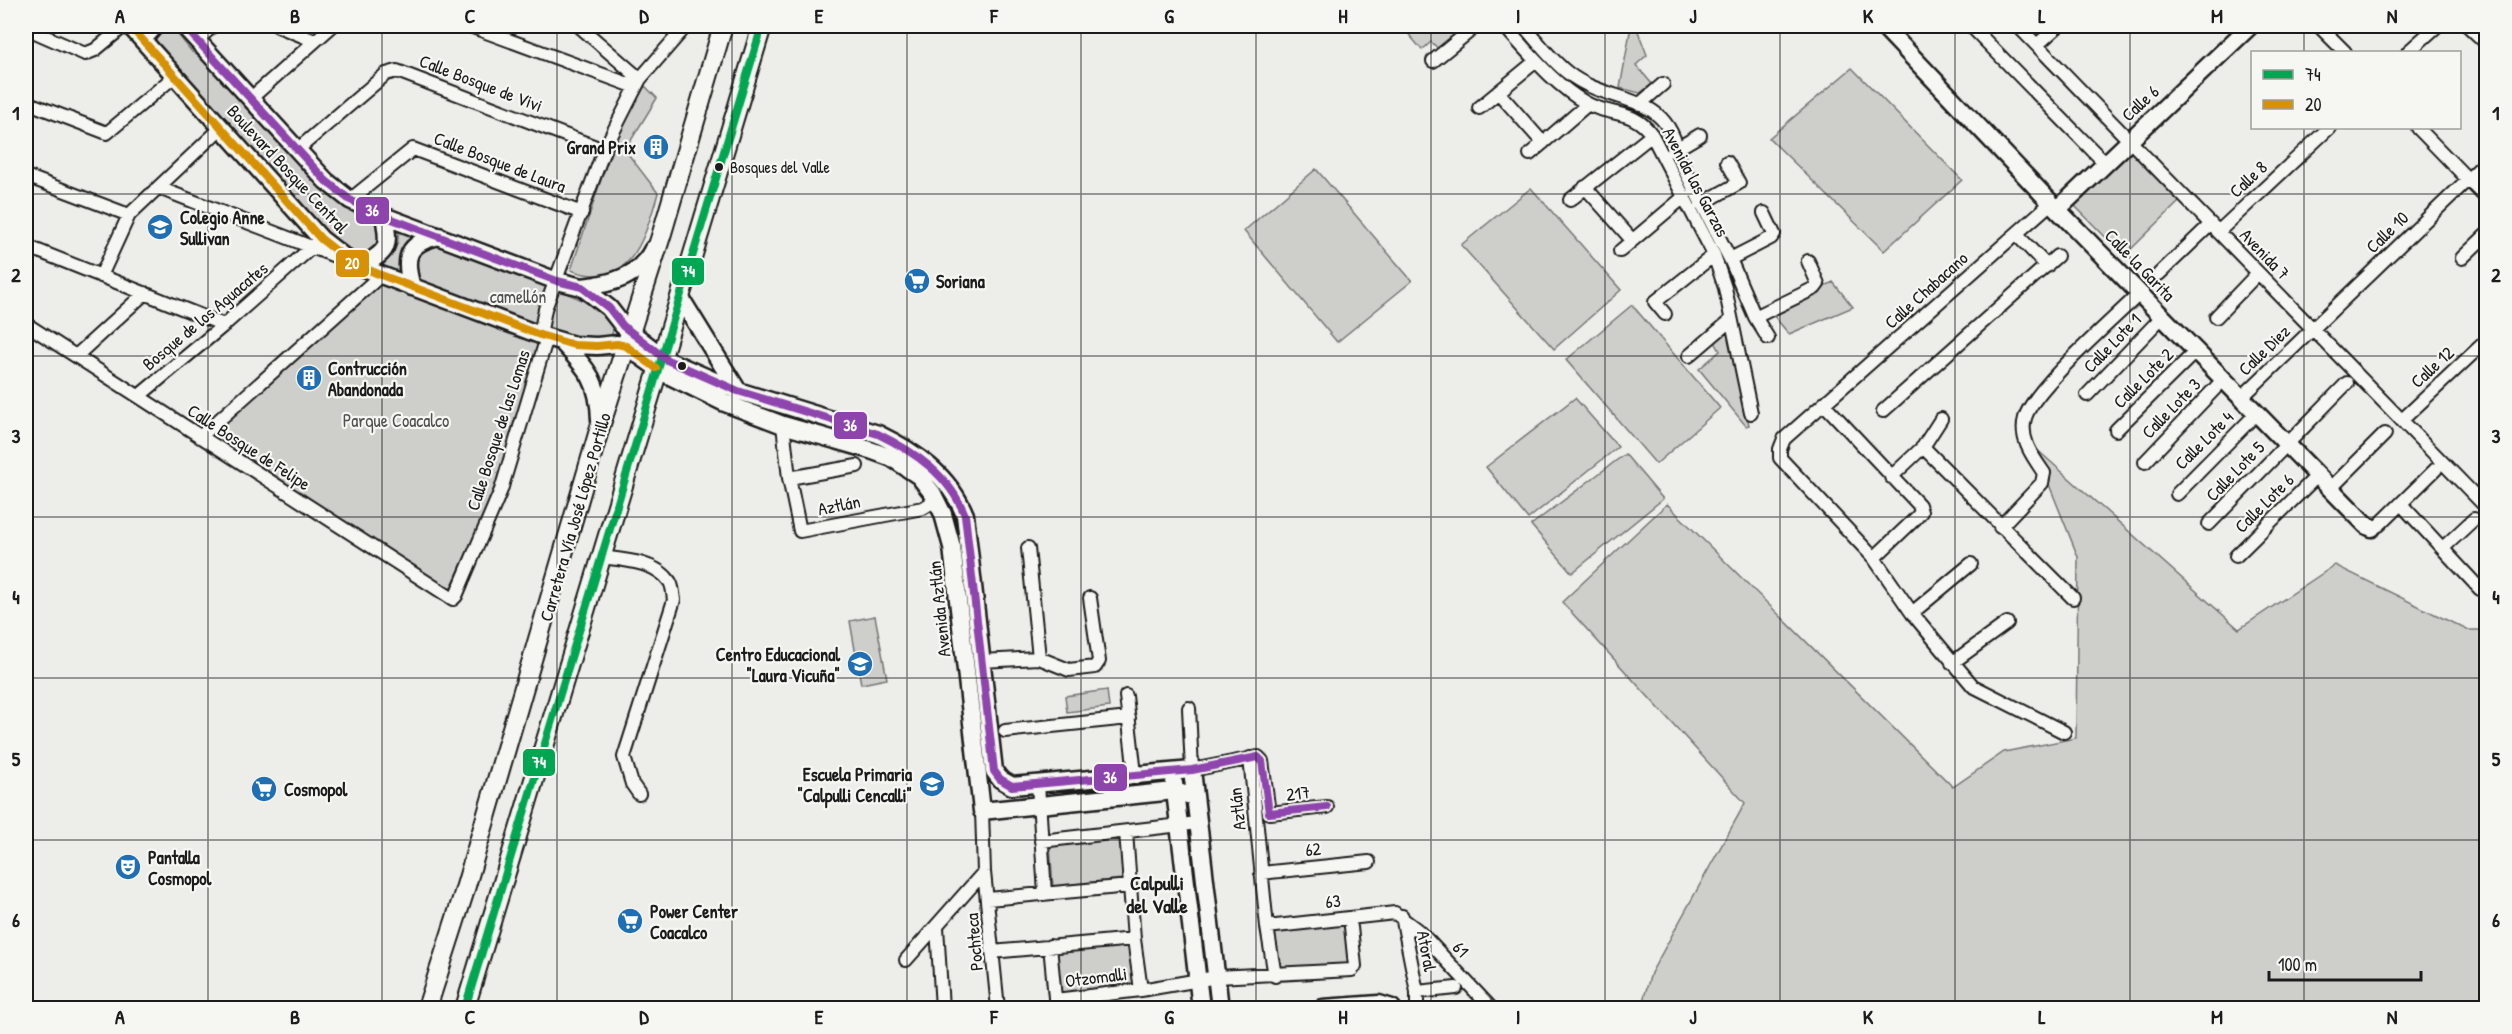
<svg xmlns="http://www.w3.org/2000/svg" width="2512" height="1034" font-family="'Patrick Hand',sans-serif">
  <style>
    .green { fill: #cececb; stroke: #757574; stroke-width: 1.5 }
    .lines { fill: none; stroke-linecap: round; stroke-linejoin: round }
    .street-casing { stroke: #1c1c1c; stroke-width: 16 }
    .secondary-casing { stroke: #1c1c1c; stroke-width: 21 }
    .primary-casing { stroke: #1c1c1c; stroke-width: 22 }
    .street { stroke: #f6f6f2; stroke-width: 12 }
    .secondary { stroke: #f6f6f2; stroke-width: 16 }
    .primary { stroke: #f6f6f2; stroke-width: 18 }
    .bus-1-casing { stroke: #f6f6f2; stroke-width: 12 }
    .bus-2-casing { stroke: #f6f6f2; stroke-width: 12 }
    .bus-3-casing { stroke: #f6f6f2; stroke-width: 12 }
    .bus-1 { stroke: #00a651; stroke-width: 8 }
    .bus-2 { stroke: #d69104; stroke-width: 8 }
    .bus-3 { stroke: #8e44ad; stroke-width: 8 }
    .grid { fill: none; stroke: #1c1c1c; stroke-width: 1.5; stroke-opacity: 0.55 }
    .bus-dot { fill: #1c1c1c; stroke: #f6f6f2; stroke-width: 2 }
    .labels { text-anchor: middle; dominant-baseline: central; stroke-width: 4.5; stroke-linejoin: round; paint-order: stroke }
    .bus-label { font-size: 16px; fill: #1c1c1c; stroke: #f6f6f2; text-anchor: start }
    .street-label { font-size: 18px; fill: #1c1c1c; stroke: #f6f6f2 }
    .poi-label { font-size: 18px; font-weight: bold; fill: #1c1c1c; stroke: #f6f6f2; text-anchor: start }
    .park-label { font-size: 18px; fill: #515151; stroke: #f6f6f2 }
    .neighbourhood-label { font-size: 20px; font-weight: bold; fill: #1c1c1c; stroke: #f6f6f2 }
    .line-badge { stroke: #f6f6f2; stroke-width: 2 }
    .badge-label { font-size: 16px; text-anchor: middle; font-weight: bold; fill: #fff }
    .neatline { fill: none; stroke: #1c1c1c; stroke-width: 2 }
    .grid-label { font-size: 20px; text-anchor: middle; font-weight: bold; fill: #1c1c1c }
  </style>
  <rect width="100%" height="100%" fill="#edede9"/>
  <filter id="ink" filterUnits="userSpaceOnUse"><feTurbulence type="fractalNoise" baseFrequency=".0167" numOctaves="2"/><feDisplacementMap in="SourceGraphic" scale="12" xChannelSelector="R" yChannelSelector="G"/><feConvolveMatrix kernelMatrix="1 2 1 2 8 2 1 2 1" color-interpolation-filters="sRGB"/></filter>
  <g filter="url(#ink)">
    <!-- green -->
    <path class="green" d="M 1411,26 L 1468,26 L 1440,50 L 1431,42 L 1422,50 L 1405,30 Z
      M 1631,26 L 1636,26 L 1647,55 L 1636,65 L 1652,84 L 1640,93 L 1620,88 Z
      M 169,27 L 175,31 L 192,52 L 210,63 L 338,201 L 376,218 L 383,246 L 356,259 L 324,236 L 156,50 L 153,37 L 160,29 Z
      M 1852,68 L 1962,180 L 1884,251 L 1769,138 Z
      M 645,86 L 657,98 L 625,150 L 658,193 C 645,237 631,293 571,270 L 610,153 L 622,127 Z
      M 2131,148 L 2181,200 L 2124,256 L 2074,205 Z
      M 1316,169 L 1412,281 L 1337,342 L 1244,231 Z
      M 1531,188 L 1621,290 L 1554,349 L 1461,245 Z
      M 398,230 L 415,236 C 402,245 398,259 398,274 L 381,267 C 392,256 400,246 398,230 Z
      M 437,245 L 552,284 L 535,326 L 420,283 L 413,276 L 413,256 L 421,248 Z
      M 1833,282 L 1853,307 L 1789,334 L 1773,315 Z
      M 380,283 L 539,343 L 490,502 L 450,590 L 212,436 Z
      M 557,290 C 580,298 599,306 614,326 L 612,334 C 595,346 563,333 545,327 Z
      M 1632,305 L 1720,408 L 1656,464 L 1566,360 Z
      M 1727,331 L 1749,425 L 1746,426 L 1699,369 L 1720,351 L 1715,342 Z
      M 1575,398 L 1618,447 L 1528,519 L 1486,467 Z
      M 2034,447 L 2239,629 L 2335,565 L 2467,630 L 2486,630 L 2486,1008 L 1641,1008 L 1651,973 L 1745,803 L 1562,602 L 1667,504 L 1953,787 L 2004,752 L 2076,738 L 2078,557 Z
      M 1625,454 L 1663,499 L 1572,573 L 1531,525 Z
      M 875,616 L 887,679 L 861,684 L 850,621 Z
      M 1107,690 L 1109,707 L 1067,712 L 1065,696 Z
      M 1120,838 L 1123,879 L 1053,886 L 1050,845 Z
      M 1346,924 L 1350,963 L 1279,970 L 1275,932 Z
      M 1130,945 L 1133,985 L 1061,994 L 1056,953 Z"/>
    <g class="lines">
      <!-- street casing -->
      <g class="street-casing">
        <path id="street" d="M 278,26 L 315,41
          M 470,26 L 636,87
          M 579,26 L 640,79
          M 1504,26 C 1529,53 1553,84 1586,103 C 1610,117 1633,108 1652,135 L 1714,255 L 1725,288 L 1751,413
          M 1524,26 C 1538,42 1551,60 1568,73 C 1611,107 1669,89 1679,159 L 1730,259 L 1755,317 L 1768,338
          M 1971,26 L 2105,163
          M 2018,26 L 2486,507
          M 2319,26 L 2345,52
          M 2468,26 L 2486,43
          M 26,28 L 85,54 L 95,50 L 124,26
          M 197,40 L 213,26
          M 2037,45 L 2058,26
          M 2408,52 L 2437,26
          M 1433,61 L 1476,26
          M 1498,92 L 1543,143
          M 250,99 L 332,26
          M 26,102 L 107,133 L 176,75
          M 1641,103 L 1663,84
          M 1479,108 L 1536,61
          M 2418,128 L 2486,198
          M 297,150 L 386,74 L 397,71 L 604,150
          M 1673,151 L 1700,135
          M 1530,154 L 1588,104
          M 26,176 L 129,215
          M 1585,187 L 1632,240
          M 159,188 L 340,258
          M 350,200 L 413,149 L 582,213
          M 1570,200 L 1652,135
          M 2051,203 L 1784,439 L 1780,449 L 1780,458 L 1874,558 L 1912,613 L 1973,686 L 2064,732
          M 1701,204 L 1739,183 L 1727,162
          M 2218,232 L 2329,128
          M 2016,234 L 2047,266
          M 26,246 L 224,325
          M 1620,251 L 1685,196
          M 2462,258 L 2486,235
          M 1730,259 L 1771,238 L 1774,234 L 1764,213
          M 2159,274 L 2211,224
          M 101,276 L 129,215 L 222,127
          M 1665,314 L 1655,302 L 1714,255
          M 1755,317 L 1815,288 L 1818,284 L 1808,261
          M 2216,317 L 2258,273
          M 26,324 L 453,599 L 456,596 L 501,490 L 547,337
          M 540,335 L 545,309 L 604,150 L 640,79 L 686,26
          M 76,356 L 145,293
          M 1689,356 L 1731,320
          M 2087,395 L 2163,316
          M 139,396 L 224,325 L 321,239
          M 2242,397 L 2486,162
          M 1824,404 L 1919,505 L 1921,512 L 1916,518 L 1874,558
          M 1883,411 L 2057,256
          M 2402,420 L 2486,341
          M 783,425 L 789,478 L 800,531 L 923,508 L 936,500
          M 2116,430 L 2196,351
          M 200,437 L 381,275
          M 1923,447 L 2073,598
          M 2145,462 L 2224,379
          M 1891,477 L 1923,447 L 1941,419
          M 789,478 L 857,466
          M 2331,488 L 2385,434
          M 2177,494 L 2257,413
          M 2401,504 L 2480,589 L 2486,590
          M 2209,524 L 2347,383
          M 2000,527 L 2042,483 L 2044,473 C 2033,457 2019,439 2025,418 C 2033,389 2115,318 2140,293
          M 2372,528 L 2379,525 L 2436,469
          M 1028,548 L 1039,658
          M 2443,548 L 2474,519
          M 2236,556 L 2318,475
          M 600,557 C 623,560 656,561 670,582 C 673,587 673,594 674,600 L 624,757 L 632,784 L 639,794
          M 1912,613 L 1971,564
          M 981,661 L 1039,658 L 1069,670 L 1095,667 L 1099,661 L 1090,598
          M 1952,663 L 2007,623
          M 1126,696 L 1135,774
          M 1189,708 L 1192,770 L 1258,757 L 1262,761 L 1269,813 L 1327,807
          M 1005,731 L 1129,718
          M 1250,758 L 1267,927 L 1275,976
          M 1038,784 L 1045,894
          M 982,811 L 984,872 L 998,1008
          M 1126,832 L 1134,939 L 1141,990
          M 1041,841 L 1198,823
          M 1261,873 L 1369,862
          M 988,899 L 1130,886
          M 1402,916 L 1417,992 L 1417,1008
          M 937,927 L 942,1008
          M 1267,927 L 1395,913 L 1420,932 L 1491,1008
          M 1050,946 L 1056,1008
          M 992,952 L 1134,939
          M 906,960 L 984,872
          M 1417,992 L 1456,988
          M 1055,1000 L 1141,990 L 1217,977 L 1352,970 L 1355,966 L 1351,927"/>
      </g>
      <!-- secondary casing -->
      <g class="secondary-casing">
        <path id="secondary" d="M 130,26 L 321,239 L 352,263 L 381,275 L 540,335 L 574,345 L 597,346 L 617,344 L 626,346 L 664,373 L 725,403 L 783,425 L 870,450 L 892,458 L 919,476 L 933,494 L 943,514 L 952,547 L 982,811 L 1174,791 L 1195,797
          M 184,26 L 326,181 L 350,200 L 384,216 L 557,281 L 582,287 L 609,308 L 623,326 L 667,360 L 738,391 L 878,434 C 915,452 949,475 965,515 L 994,771 L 1000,779 L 1012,786 L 1192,770 L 1220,1008
          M 1883,26 L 2051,203 L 2366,525 L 2372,528
          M 143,39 L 155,26
          M 2058,209 L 2250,26
          M 361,266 C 389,251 390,247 384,216
          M 412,287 C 403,257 407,243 439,236
          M 582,287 C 612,284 639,277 653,249
          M 680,297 L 738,391
          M 561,341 C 587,369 599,380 600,420
          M 1174,783 L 1201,1008
          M 1323,1008 L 1379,1004 L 1392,1008"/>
      </g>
      <!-- primary casing -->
      <g class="primary-casing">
        <path id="primary" d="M 427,1008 L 463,896 L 600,427 L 662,233 L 723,26
          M 465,1008 L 762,26"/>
      </g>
      <!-- street -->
      <use href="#street" class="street"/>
      <!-- secondary -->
      <use href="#secondary" class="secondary"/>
      <!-- primary -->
      <use href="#primary" class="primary"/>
      <!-- bus-1 casing -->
      <g class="bus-1-casing">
        <path id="bus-1" d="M 465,1008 L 762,26"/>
      </g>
      <!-- bus-2 casing -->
      <g class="bus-2-casing">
        <path id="bus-2" d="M 130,26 L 321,239 L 352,263 L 381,275 L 540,335 L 574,345 L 597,346 L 617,344 L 626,346 L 656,368"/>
      </g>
      <!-- bus-3 casing -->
      <g class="bus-3-casing">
        <path id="bus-3" d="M 184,26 L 326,181 L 350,200 L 384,216 L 557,281 L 582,287 L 609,308 L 623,326 L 667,360 L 738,391 L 878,434 C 915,452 949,475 965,515 L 994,771 L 1000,779 L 1012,786 L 1192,770 L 1258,757 L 1262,761 L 1269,813 L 1327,807"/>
      </g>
      <!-- bus-1 -->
      <use href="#bus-1" class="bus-1"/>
      <!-- bus-2 -->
      <use href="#bus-2" class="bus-2"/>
      <!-- bus-3 -->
      <use href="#bus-3" class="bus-3"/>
    </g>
  </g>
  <!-- grid -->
  <path class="grid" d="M 208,26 L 208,1008M 382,26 L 382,1008M 557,26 L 557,1008M 732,26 L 732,1008M 907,26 L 907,1008M 1081,26 L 1081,1008M 1256,26 L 1256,1008M 1431,26 L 1431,1008M 1605,26 L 1605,1008M 1780,26 L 1780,1008M 1955,26 L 1955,1008M 2130,26 L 2130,1008M 2304,26 L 2304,52M 2304,128 L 2304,1008M 26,194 L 2486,194M 26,356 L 2486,356M 26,517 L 2486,517M 26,678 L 2486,678M 26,840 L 2486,840"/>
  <!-- icons -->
  <defs>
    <g id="building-disc" transform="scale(1.35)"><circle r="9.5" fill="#1f6fb2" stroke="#f6f6f2"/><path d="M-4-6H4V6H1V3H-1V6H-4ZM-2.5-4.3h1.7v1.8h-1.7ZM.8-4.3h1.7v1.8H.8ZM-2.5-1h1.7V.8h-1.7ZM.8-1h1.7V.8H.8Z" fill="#fff"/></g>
    <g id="university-disc" transform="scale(1.35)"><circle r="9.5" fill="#1f6fb2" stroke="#f6f6f2"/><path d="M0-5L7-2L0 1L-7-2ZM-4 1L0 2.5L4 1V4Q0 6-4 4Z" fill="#fff"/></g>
    <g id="supermarket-disc" transform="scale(1.35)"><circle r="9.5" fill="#1f6fb2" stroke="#f6f6f2"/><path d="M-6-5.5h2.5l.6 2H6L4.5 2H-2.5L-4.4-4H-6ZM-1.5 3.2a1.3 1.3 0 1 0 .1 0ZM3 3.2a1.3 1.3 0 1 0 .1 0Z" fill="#fff"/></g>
    <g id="school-disc" transform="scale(1.35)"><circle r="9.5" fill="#1f6fb2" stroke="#f6f6f2"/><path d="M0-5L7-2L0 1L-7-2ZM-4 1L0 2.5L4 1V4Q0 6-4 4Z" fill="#fff"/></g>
    <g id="theatre-disc" transform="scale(1.35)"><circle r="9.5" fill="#1f6fb2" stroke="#f6f6f2"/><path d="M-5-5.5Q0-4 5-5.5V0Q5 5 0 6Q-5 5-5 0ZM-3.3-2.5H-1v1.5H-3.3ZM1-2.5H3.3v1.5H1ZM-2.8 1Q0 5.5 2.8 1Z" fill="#fff"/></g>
  </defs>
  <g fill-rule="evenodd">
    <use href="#building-disc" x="656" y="147"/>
    <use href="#university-disc" x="160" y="227"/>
    <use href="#supermarket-disc" x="917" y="281"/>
    <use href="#building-disc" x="309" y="378"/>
    <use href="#school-disc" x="860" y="664"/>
    <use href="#school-disc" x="932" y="784"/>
    <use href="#supermarket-disc" x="264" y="789"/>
    <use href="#theatre-disc" x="128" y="867"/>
    <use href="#supermarket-disc" x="630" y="921"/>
  </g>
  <!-- markers -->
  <g class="bus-dot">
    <circle cx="719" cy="167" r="5"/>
    <circle cx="682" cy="366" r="5"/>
  </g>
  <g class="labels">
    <!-- bus labels -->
    <g class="bus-label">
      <text x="730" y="167">Bosques del Valle</text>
    </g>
    <!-- street labels -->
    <g class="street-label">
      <text transform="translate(481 83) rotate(21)">Calle Bosque de Vivi</text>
      <text transform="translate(2140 103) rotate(-43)">Calle 6</text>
      <text transform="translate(500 162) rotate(21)">Calle Bosque de Laura</text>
      <text transform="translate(288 169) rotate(47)">Boulevard Bosque Central</text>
      <text transform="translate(2248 179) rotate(-43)">Calle 8</text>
      <text transform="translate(1696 182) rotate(62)">Avenida las Garzas</text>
      <text transform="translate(2387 232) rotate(-44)">Calle 10</text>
      <text transform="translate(2265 254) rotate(46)">Avenida 7</text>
      <text transform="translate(2140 265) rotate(46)">Calle la Garita</text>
      <text transform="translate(1926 290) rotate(-42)">Calle Chabacano</text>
      <text transform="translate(205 316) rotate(-40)">Bosque de los Aguacates</text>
      <text transform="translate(2112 343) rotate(-46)">Calle Lote 1</text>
      <text transform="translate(2264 350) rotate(-44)">Calle Diez</text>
      <text transform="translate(2432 367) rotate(-43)">Calle 12</text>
      <text transform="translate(2143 378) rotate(-45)">Calle Lote 2</text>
      <text transform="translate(2171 408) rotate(-46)">Calle Lote 3</text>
      <text transform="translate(498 430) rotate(-72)">Calle Bosque de las Lomas</text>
      <text transform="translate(2204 440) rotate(-45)">Calle Lote 4</text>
      <text transform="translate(249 447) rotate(33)">Calle Bosque de Felipe</text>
      <text transform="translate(2235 471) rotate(-46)">Calle Lote 5</text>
      <text transform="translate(2264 503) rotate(-45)">Calle Lote 6</text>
      <text transform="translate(839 505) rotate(-11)">Aztlán</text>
      <text transform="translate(575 517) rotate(-74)">Carretera Vía José López Portillo</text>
      <text transform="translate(939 609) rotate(-96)">Avenida Aztlán</text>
      <text transform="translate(1298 793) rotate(-7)">217</text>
      <text transform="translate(1237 809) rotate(-96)">Aztlán</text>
      <text transform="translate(1313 849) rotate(-6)">62</text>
      <text transform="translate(1333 901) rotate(-6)">63</text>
      <text transform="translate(974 942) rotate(-95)">Pochteca</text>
      <text transform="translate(1461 949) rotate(47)">61</text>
      <text transform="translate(1427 951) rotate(79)">Atoral</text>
      <text transform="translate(1096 977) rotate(-7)">Otzomalli</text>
    </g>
    <!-- poi labels -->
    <g class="poi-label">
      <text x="636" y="147" text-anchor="end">Grand Prix</text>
      <text x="180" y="217">Colegio Anne<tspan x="180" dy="21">Sullivan</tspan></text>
      <text x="936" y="281">Soriana</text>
      <text x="328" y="368">Contrucción<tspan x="328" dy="21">Abandonada</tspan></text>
      <text x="840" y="654" text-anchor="end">Centro Educacional<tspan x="840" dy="21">"Laura Vicuña"</tspan></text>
      <text x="912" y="774" text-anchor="end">Escuela Primaria<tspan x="912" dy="21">"Calpulli Cencalli"</tspan></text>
      <text x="284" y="789">Cosmopol</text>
      <text x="148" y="857">Pantalla<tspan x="148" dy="21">Cosmopol</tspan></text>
      <text x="650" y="911">Power Center<tspan x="650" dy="21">Coacalco</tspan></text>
    </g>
    <!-- park labels -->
    <g class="park-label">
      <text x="518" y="296">camellón</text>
      <text x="396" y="420">Parque Coacalco</text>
    </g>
    <!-- neighbourhood labels -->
    <g class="neighbourhood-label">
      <text x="1157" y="882">Calpulli<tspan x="1157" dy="23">del Valle</tspan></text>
    </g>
  </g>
  <g class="line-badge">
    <rect x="355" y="196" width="35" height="29" rx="6" fill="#8e44ad"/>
    <rect x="335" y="249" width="35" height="29" rx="6" fill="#d69104"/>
    <rect x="671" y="257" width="34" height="29" rx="6" fill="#00a651"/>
    <rect x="833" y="411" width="35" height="29" rx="6" fill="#8e44ad"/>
    <rect x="522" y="748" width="34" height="29" rx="6" fill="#00a651"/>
    <rect x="1093" y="763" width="35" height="29" rx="6" fill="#8e44ad"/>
  </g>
  <g class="badge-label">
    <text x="372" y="216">36</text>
    <text x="352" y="269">20</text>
    <text x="688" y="277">74</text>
    <text x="850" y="431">36</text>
    <text x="539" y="768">74</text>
    <text x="1110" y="783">36</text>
  </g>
  <!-- margin -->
  <rect width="2512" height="1034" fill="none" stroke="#f6f6f2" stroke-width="66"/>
  <!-- legend -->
  <rect x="2251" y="51" width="210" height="78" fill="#f6f6f2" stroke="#9f9f9c" stroke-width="1.5"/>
  <rect x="2263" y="70" width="30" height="9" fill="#00a651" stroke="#9f9f9c" stroke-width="1.5"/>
  <text x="2305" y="81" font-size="18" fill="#1c1c1c">74</text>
  <rect x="2263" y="100" width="30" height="9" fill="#d69104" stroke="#9f9f9c" stroke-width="1.5"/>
  <text x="2305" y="111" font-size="18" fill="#1c1c1c">20</text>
  <!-- scale -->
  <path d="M2269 971v9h152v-9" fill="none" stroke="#1c1c1c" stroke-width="3"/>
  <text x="2278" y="971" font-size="18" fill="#1c1c1c" stroke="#f6f6f2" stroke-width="4.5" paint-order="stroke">100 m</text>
  <rect x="33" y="33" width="2446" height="968" class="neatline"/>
  <g class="grid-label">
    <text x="120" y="23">A</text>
    <text x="295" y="23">B</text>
    <text x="470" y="23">C</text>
    <text x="644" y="23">D</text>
    <text x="819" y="23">E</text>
    <text x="994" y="23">F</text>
    <text x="1169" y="23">G</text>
    <text x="1343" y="23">H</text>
    <text x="1518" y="23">I</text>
    <text x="1693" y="23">J</text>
    <text x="1868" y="23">K</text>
    <text x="2042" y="23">L</text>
    <text x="2217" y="23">M</text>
    <text x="2392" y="23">N</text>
    <text x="16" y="120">1</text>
    <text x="2496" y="120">1</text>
    <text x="16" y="282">2</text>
    <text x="2496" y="282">2</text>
    <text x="16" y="443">3</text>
    <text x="2496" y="443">3</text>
    <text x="16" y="604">4</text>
    <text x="2496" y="604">4</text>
    <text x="16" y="766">5</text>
    <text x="2496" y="766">5</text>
    <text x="16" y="927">6</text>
    <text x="2496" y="927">6</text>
    <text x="120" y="1024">A</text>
    <text x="295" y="1024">B</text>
    <text x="470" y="1024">C</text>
    <text x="644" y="1024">D</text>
    <text x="819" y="1024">E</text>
    <text x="994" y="1024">F</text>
    <text x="1169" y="1024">G</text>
    <text x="1343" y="1024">H</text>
    <text x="1518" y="1024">I</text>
    <text x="1693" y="1024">J</text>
    <text x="1868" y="1024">K</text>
    <text x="2042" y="1024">L</text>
    <text x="2217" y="1024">M</text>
    <text x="2392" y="1024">N</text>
  </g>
</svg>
